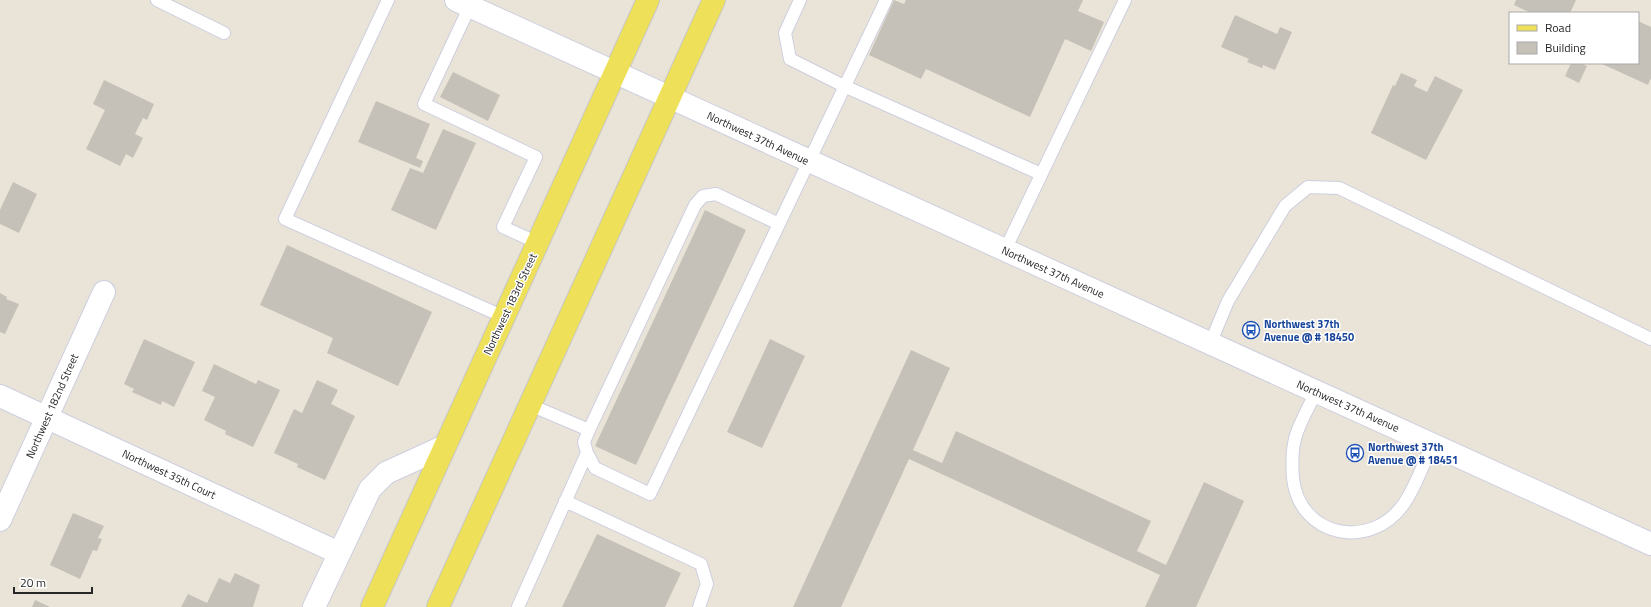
<svg xmlns="http://www.w3.org/2000/svg" width="1651" height="607" font-family="'Titillium Web',sans-serif">
  <style>
    .building { fill: #c5c1b8 }
    .lines { fill: none; stroke-linecap: round; stroke-linejoin: round }
    .service-casing { stroke: #cdcee0; stroke-width: 14 }
    .minor-casing { stroke: #cdcee0; stroke-width: 24 }
    .secondary-casing { stroke: #cdcee0; stroke-width: 24 }
    .primary-casing { stroke: #c7c7c7; stroke-width: 24 }
    .service { stroke: #fff; stroke-width: 12 }
    .minor { stroke: #fff; stroke-width: 22 }
    .secondary { stroke: #fff; stroke-width: 22 }
    .primary { stroke: #eee159; stroke-width: 22 }
    .labels { text-anchor: middle; dominant-baseline: central; stroke-width: 3; stroke-linejoin: round; paint-order: stroke }
    .street-label { font-size: 11px; fill: #272727; stroke: #fff }
    .transit-label { font-size: 11px; font-weight: bold; fill: #164399; stroke: #fff; text-anchor: start }
  </style>
  <rect width="100%" height="100%" fill="#eae4d8"/>
  <!-- building -->
  <path class="building" d="M 894,0 L 904,4 L 906,0 L 1083,0 L 1078,11 L 1104,22 L 1091,51 L 1065,39 L 1030,117 L 926,69 L 921,79 L 869,55 Z
    M 1516,0 L 1576,0 L 1570,13 L 1531,13 L 1514,5 Z
    M 1235,15 L 1277,34 L 1280,27 L 1292,32 L 1275,70 L 1263,65 L 1262,68 L 1247,62 L 1249,59 L 1221,47 Z
    M 1638,21 L 1651,27 L 1651,78 L 1648,85 L 1600,63 L 1638,63 Z
    M 1571,63 L 1580,63 L 1587,66 L 1579,83 L 1565,76 Z
    M 453,72 L 500,95 L 488,121 L 440,97 Z
    M 1401,73 L 1417,80 L 1414,86 L 1427,92 L 1435,76 L 1463,90 L 1426,160 L 1371,133 L 1393,85 L 1395,86 Z
    M 104,80 L 154,104 L 147,120 L 143,118 L 135,134 L 143,138 L 133,158 L 126,154 L 120,166 L 86,149 L 105,110 L 93,104 Z
    M 376,101 L 430,124 L 416,158 L 423,161 L 420,168 L 358,142 Z
    M 443,129 L 476,143 L 436,230 L 391,210 L 410,168 L 423,173 Z
    M 13,182 L 37,194 L 19,233 L 0,224 L 0,210 Z
    M 705,210 L 746,230 L 636,465 L 595,446 Z
    M 287,245 L 432,312 L 398,386 L 327,353 L 333,338 L 260,305 Z
    M 0,293 L 7,297 L 6,299 L 19,304 L 5,334 L 0,332 Z
    M 144,339 L 195,362 L 174,407 L 162,401 L 161,405 L 132,392 L 134,389 L 124,384 Z
    M 770,339 L 805,356 L 762,448 L 727,432 Z
    M 911,350 L 950,368 L 913,450 L 942,463 L 956,431 L 1151,521 L 1137,551 L 1166,565 L 1204,482 L 1244,501 L 1196,607 L 1145,607 L 1160,575 L 909,459 L 841,607 L 793,607 Z
    M 214,364 L 256,384 L 258,380 L 280,390 L 253,447 L 225,434 L 226,431 L 204,420 L 215,397 L 202,391 Z
    M 317,380 L 338,390 L 331,404 L 355,416 L 325,480 L 297,467 L 298,464 L 274,453 L 294,409 L 302,413 Z
    M 73,513 L 104,526 L 98,538 L 102,539 L 97,551 L 93,550 L 80,579 L 50,565 Z
    M 597,534 L 681,573 L 665,607 L 562,607 Z
    M 235,573 L 260,585 L 253,607 L 181,607 L 188,594 L 207,603 L 219,578 L 230,583 Z
    M 35,600 L 50,607 L 32,607 Z"/>
  <g class="lines">
    <!-- service casing -->
    <g class="service-casing">
      <path id="service" d="M 157,0 L 224,33
        M 388,0 L 285,219 L 504,317
        M 800,0 L 785,33 L 790,59 L 844,86 L 1041,174
        M 470,6 L 424,104 L 536,157 L 503,227 L 538,243
        M 779,224 L 716,194 L 703,196 L 695,205 L 589,430 L 584,442 L 587,453 L 595,468 L 650,494 L 886,0
        M 1005,250 L 1125,0
        M 1210,344 L 1228,301 L 1285,206 L 1308,187 L 1339,188 L 1651,339
        M 1316,392 C 1310,405 1298,425 1295,439 C 1292,451 1292,466 1293,478 C 1299,537 1370,551 1403,505 C 1416,487 1423,464 1432,445
        M 530,405 L 589,430
        M 565,501 L 701,564 L 707,584 L 699,607
        M 518,607 L 587,453"/>
    </g>
    <!-- minor casing -->
    <g class="minor-casing">
      <path id="minor" d="M 0,396 L 339,553
        M 0,520 L 104,292
        M 314,607 L 370,489 L 386,473 L 445,446"/>
    </g>
    <!-- secondary casing -->
    <g class="secondary-casing">
      <path id="secondary" d="M 456,0 L 1651,544"/>
    </g>
    <!-- primary casing -->
    <g class="primary-casing">
      <path id="primary" d="M 372,607 L 648,0
        M 438,607 L 714,0"/>
    </g>
    <!-- service -->
    <use href="#service" class="service"/>
    <!-- minor -->
    <use href="#minor" class="minor"/>
    <!-- secondary -->
    <use href="#secondary" class="secondary"/>
    <!-- primary -->
    <use href="#primary" class="primary"/>
  </g>
  <!-- icons -->
  <defs>
    <g id="bus-ring" transform="scale(0.9)"><circle r="9.5" fill="#fff" stroke="#1a4fb4" stroke-width="1.5"/><path d="M-5-6H5V4H4V6H2V4H-2V6H-4V4H-5ZM-3.5-4V0h7V-4ZM-3.5 1.2v1.5H-2V1.2ZM2 1.2v1.5H3.5V1.2Z" fill="#1a4fb4"/></g>
  </defs>
  <g fill-rule="evenodd">
    <use href="#bus-ring" x="1251" y="330"/>
    <use href="#bus-ring" x="1355" y="453"/>
  </g>
  <g class="labels">
    <!-- street labels -->
    <g class="street-label">
      <text transform="translate(758 138) rotate(25)">Northwest 37th Avenue</text>
      <text transform="translate(1053 272) rotate(24)">Northwest 37th Avenue</text>
      <text transform="translate(510 304) rotate(-65)">Northwest 183rd Street</text>
      <text transform="translate(52 406) rotate(-66)">Northwest 182nd Street</text>
      <text transform="translate(1348 406) rotate(24)">Northwest 37th Avenue</text>
      <text transform="translate(169 474) rotate(25)">Northwest 35th Court</text>
    </g>
    <!-- transit labels -->
    <g class="transit-label">
      <text x="1264" y="324">Northwest 37th<tspan x="1264" dy="13">Avenue @ # 18450</tspan></text>
      <text x="1368" y="447">Northwest 37th<tspan x="1368" dy="13">Avenue @ # 18451</tspan></text>
    </g>
  </g>
  <!-- legend -->
  <rect x="1509" y="12" width="130" height="52" fill="#ffffff" stroke="#a9a9a9"/>
  <rect x="1517" y="25" width="20" height="6" fill="#eee159" stroke="#a9a9a9"/>
  <text x="1545" y="32" font-size="12" fill="#272727">Road</text>
  <rect x="1517" y="42" width="20" height="12" fill="#c5c1b8" stroke="#a9a9a9"/>
  <text x="1545" y="52" font-size="12" fill="#272727">Building</text>
  <!-- scale -->
  <path d="M14 587v6h78v-6" fill="none" stroke="#272727" stroke-width="2"/>
  <text x="20" y="587" font-size="12" fill="#272727" stroke="#ffffff" stroke-width="3" paint-order="stroke">20 m</text>
</svg>
